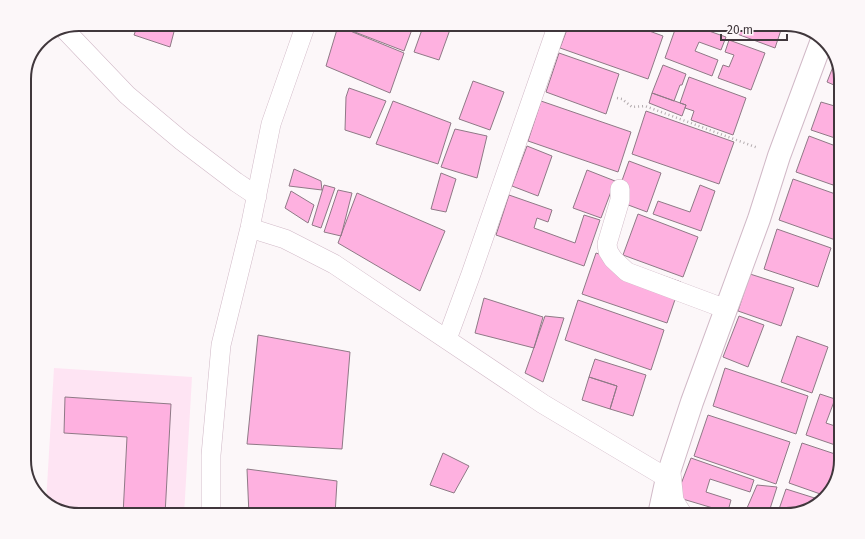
<svg xmlns="http://www.w3.org/2000/svg" width="865" height="539" font-family="'Fira Sans',sans-serif">
  <style>
    .built { fill: #fee4f3 }
    .building { fill: #feb1e0; stroke: #8f7986 }
    .lines { fill: none; stroke-linecap: round; stroke-linejoin: round }
    .minor-casing { stroke: #d1b9c7; stroke-width: 20 }
    .tertiary-casing { stroke: #d1b9c7; stroke-width: 24 }
    .path { stroke: #b3acaf; stroke-width: 2.5; stroke-dasharray: 1 3; stroke-linecap: butt }
    .minor { stroke: #fff; stroke-width: 19 }
    .tertiary { stroke: #fff; stroke-width: 22 }
    .rim { fill: none; stroke: #40373c; stroke-width: 2 }
  </style>
  <rect width="100%" height="100%" fill="#fcf7f9"/>
  <!-- built -->
  <path class="built" d="M 54,368 L 192,377 L 184,515 L 79,515 L 51,508 L 46,503 Z"/>
  <!-- building -->
  <path class="building" d="M 138,24 L 176,24 L 170,47 L 134,35 Z
    M 334,24 L 414,24 L 404,51 Z
    M 424,24 L 452,24 L 439,60 L 414,52 Z
    M 569,24 L 630,24 L 663,36 L 648,79 L 560,48 Z
    M 650,24 L 672,24 L 670,31 Z
    M 677,24 L 689,24 L 726,37 L 721,50 L 699,42 L 695,51 L 718,60 L 712,76 L 665,58 Z
    M 731,24 L 783,24 L 775,48 L 729,31 Z
    M 338,26 L 404,53 L 390,93 L 326,66 Z
    M 729,40 L 765,53 L 751,90 L 718,78 L 723,65 L 729,67 L 734,55 L 725,52 Z
    M 559,53 L 619,74 L 606,114 L 546,92 Z
    M 836,59 L 841,75 L 841,88 L 827,82 Z
    M 663,65 L 686,74 L 682,85 L 680,85 L 674,101 L 652,93 Z
    M 689,77 L 746,98 L 733,135 L 691,120 L 694,111 L 685,108 L 686,105 L 680,103 Z
    M 473,81 L 504,92 L 490,130 L 459,119 Z
    M 349,88 L 386,101 L 370,138 L 345,130 L 346,97 Z
    M 652,93 L 686,105 L 682,116 L 649,103 Z
    M 393,101 L 451,123 L 438,164 L 376,144 Z
    M 541,101 L 631,132 L 618,172 L 528,141 Z
    M 821,102 L 838,107 L 835,116 L 841,118 L 841,140 L 811,130 Z
    M 646,111 L 734,142 L 719,184 L 632,154 Z
    M 455,129 L 487,136 L 477,178 L 441,167 Z
    M 809,136 L 841,148 L 841,163 L 833,185 L 796,172 Z
    M 527,146 L 552,156 L 538,196 L 512,186 Z
    M 629,161 L 661,173 L 647,212 L 615,200 Z
    M 294,169 L 321,181 L 322,190 L 289,186 Z
    M 587,170 L 615,181 L 601,218 L 573,208 Z
    M 838,172 L 841,173 L 841,188 L 833,185 Z
    M 441,173 L 456,179 L 446,212 L 431,209 Z
    M 793,179 L 841,196 L 841,242 L 779,220 Z
    M 324,185 L 335,188 L 321,228 L 312,225 Z
    M 700,185 L 715,191 L 701,231 L 653,214 L 658,201 L 690,212 Z
    M 338,190 L 352,193 L 341,236 L 324,232 Z
    M 291,191 L 314,205 L 308,223 L 285,208 Z
    M 357,193 L 445,231 L 420,291 L 338,243 Z
    M 509,195 L 552,210 L 548,222 L 537,218 L 534,228 L 575,243 L 584,215 L 600,220 L 584,266 L 496,235 Z
    M 638,214 L 698,237 L 683,277 L 623,255 Z
    M 777,229 L 831,248 L 818,287 L 764,269 Z
    M 596,253 L 681,282 L 667,323 L 582,294 Z
    M 750,274 L 794,288 L 781,326 L 738,311 Z
    M 484,298 L 543,317 L 534,348 L 475,333 Z
    M 578,300 L 664,330 L 651,370 L 565,340 Z
    M 545,316 L 564,318 L 543,382 L 525,373 Z
    M 739,316 L 764,325 L 748,367 L 723,357 Z
    M 258,335 L 350,352 L 342,449 L 247,444 Z
    M 797,336 L 828,347 L 812,393 L 781,382 Z
    M 595,359 L 646,375 L 633,416 L 610,409 L 617,386 L 589,377 Z
    M 725,368 L 808,396 L 796,434 L 713,406 Z
    M 589,377 L 617,386 L 610,409 L 582,400 Z
    M 820,394 L 835,399 L 826,423 L 841,428 L 841,447 L 806,435 Z
    M 65,397 L 171,404 L 165,515 L 123,515 L 127,437 L 64,433 Z
    M 708,415 L 790,442 L 776,484 L 694,456 Z
    M 802,443 L 841,456 L 841,461 L 834,488 L 826,496 L 789,483 Z
    M 443,453 L 469,466 L 454,493 L 430,485 Z
    M 691,458 L 754,480 L 750,492 L 710,479 L 706,492 L 731,500 L 728,511 L 725,509 L 723,511 L 676,497 Z
    M 247,469 L 337,481 L 335,515 L 249,515 Z
    M 757,485 L 777,487 L 768,515 L 744,515 Z
    M 786,489 L 821,500 L 814,508 L 787,515 L 777,515 Z
    M 503,509 L 509,515 L 497,515 Z
    M 725,509 L 728,511 L 732,515 L 720,515 Z"/>
  <g class="lines">
    <!-- minor casing -->
    <g class="minor-casing">
      <path id="minor" d="M 65,30 L 127,95 L 182,141 L 236,182 L 257,196
        M 620,189 L 620,200 L 607,244 L 608,251 L 613,259 L 627,272 L 726,309
        M 250,228 L 285,239 L 334,264 L 543,404 L 667,478
        M 447,339 L 471,274 L 558,24
        M 671,473 L 674,501 L 683,515
        M 211,515 L 211,455 L 221,345 L 250,228 L 271,124 L 306,24"/>
    </g>
    <!-- tertiary casing -->
    <g class="tertiary-casing">
      <path id="tertiary" d="M 659,515 L 667,478 L 692,402 L 759,219 L 779,156 L 822,40"/>
    </g>
    <!-- path -->
    <path class="path" d="M 617,98 L 622,99 L 632,107 L 645,106 L 758,148"/>
    <!-- minor -->
    <use href="#minor" class="minor"/>
    <!-- tertiary -->
    <use href="#tertiary" class="tertiary"/>
  </g>
  <!-- crop -->
  <path d="M0 0H865V539H0ZM79 31H786A48 48 0 0 1 834 79V460A48 48 0 0 1 786 508H79A48 48 0 0 1 31 460V79A48 48 0 0 1 79 31Z" fill="#fcf7f9" fill-rule="evenodd"/>
  <path class="rim" d="M79 31H786A48 48 0 0 1 834 79V460A48 48 0 0 1 786 508H79A48 48 0 0 1 31 460V79A48 48 0 0 1 79 31Z"/>
  <!-- scale -->
  <path d="M721 34v6h66v-6" fill="none" stroke="#40373c" stroke-width="2"/>
  <text x="727" y="34" font-size="12" fill="#40373c" stroke="#fcf7f9" stroke-width="3" paint-order="stroke">20 m</text>
</svg>
